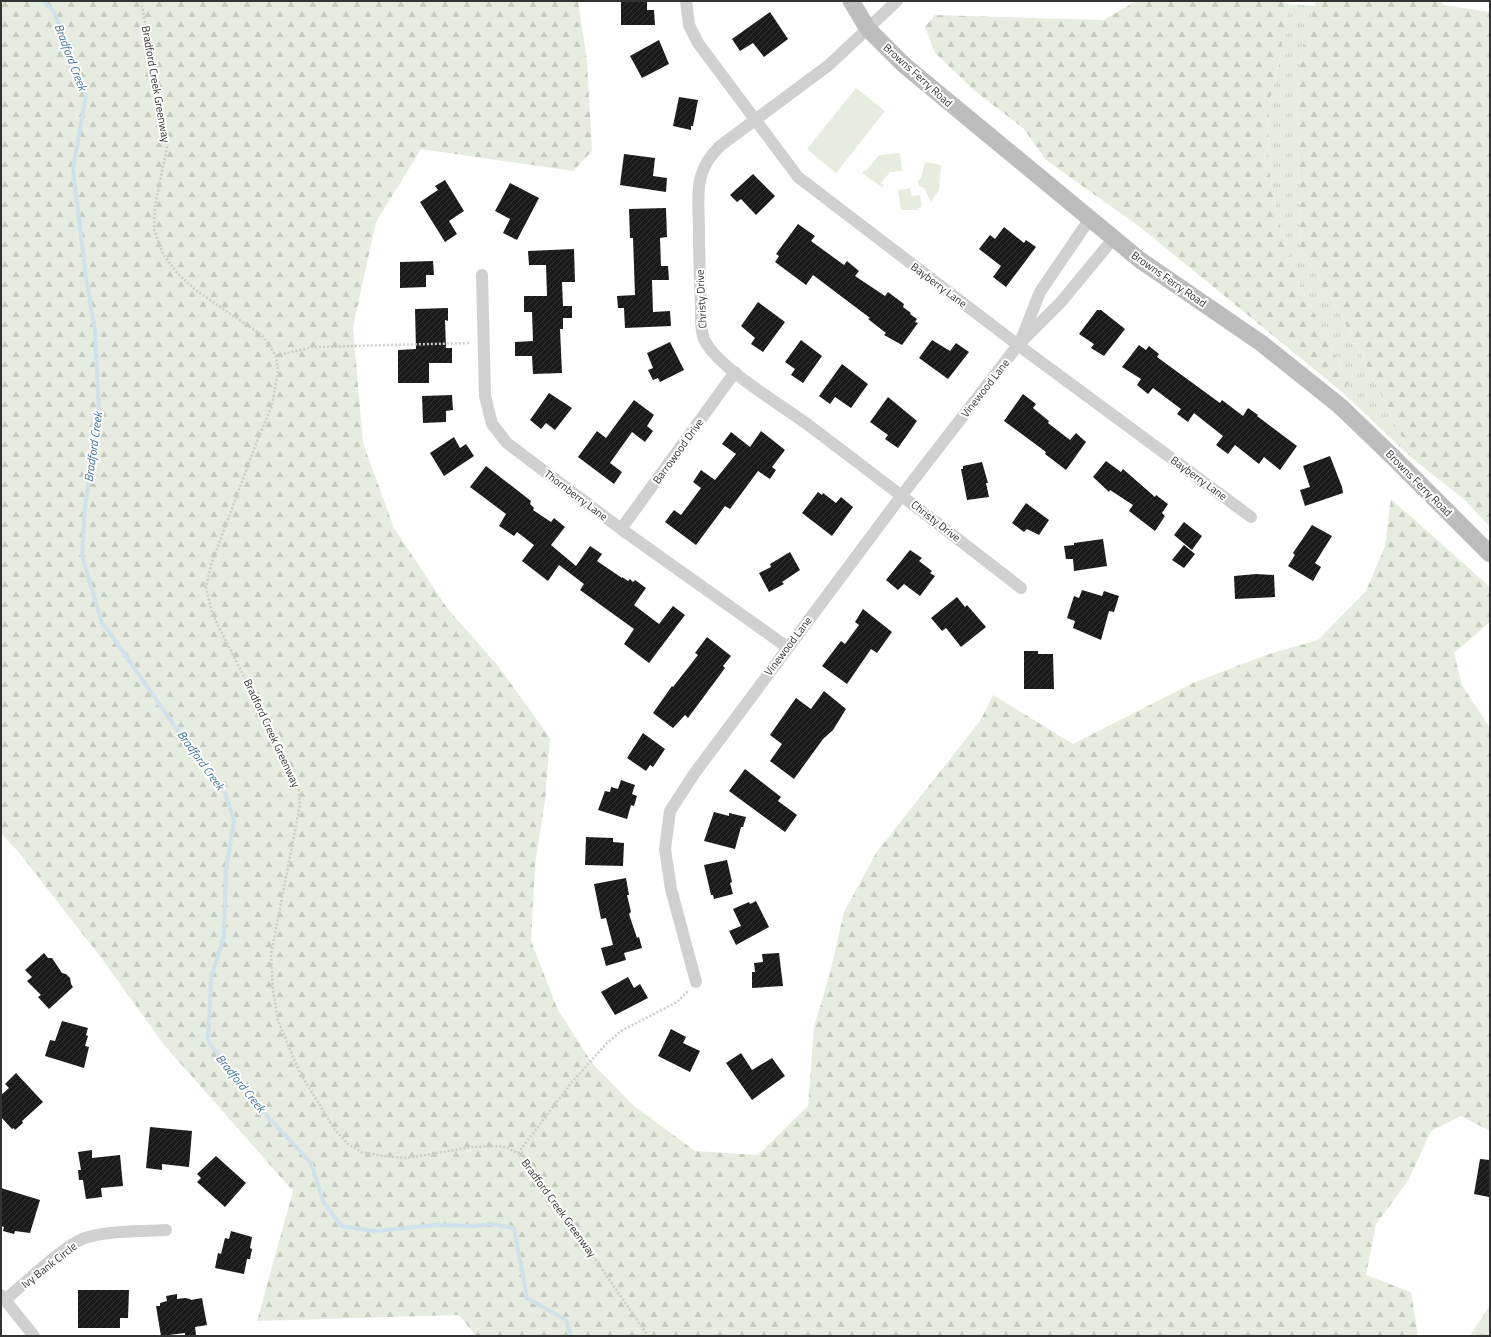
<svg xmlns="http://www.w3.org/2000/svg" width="1491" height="1337" font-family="'Titillium Web',sans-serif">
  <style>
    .grass { fill: url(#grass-tufts) }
    .forest { fill: url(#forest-firs) }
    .park { fill: #e6ecdf }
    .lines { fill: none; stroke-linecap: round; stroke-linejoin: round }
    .stream { stroke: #cfe2ee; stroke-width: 4 }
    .building { fill: url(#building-hatch) }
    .path { stroke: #cdcdcd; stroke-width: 2.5; stroke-dasharray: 2 2; stroke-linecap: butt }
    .street { stroke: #d0d0d0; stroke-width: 12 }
    .secondary { stroke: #bdbdbd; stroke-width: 17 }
    .labels { text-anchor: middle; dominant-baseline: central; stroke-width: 4; stroke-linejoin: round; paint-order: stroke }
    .street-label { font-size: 11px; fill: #333; stroke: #fff }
    .water-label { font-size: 12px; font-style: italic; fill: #3f7597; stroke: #fff }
  </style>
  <defs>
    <pattern id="grass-tufts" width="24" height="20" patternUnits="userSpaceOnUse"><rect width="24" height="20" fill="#e6ecdf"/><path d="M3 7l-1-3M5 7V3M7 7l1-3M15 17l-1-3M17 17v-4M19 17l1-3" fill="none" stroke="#c6cbc0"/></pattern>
    <pattern id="forest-firs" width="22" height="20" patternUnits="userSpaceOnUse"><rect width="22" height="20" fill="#e6ecdf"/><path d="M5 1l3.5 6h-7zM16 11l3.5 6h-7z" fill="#c6cbc0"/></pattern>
    <pattern id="building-hatch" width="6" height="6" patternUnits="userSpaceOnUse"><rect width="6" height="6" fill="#1a1a1a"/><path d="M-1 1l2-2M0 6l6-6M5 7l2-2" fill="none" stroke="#333"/></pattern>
  </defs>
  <rect width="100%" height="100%" fill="#fff"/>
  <!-- grass -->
  <path class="grass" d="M 1289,4 L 1316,6 L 1297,75 L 1300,248 L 1343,318 L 1413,459 L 1342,392 L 1349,382 L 1297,279 L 1278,219 L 1268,164 L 1269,103 L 1279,62 Z
    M 1490,1305 L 1490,1336 L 1470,1336 Z"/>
  <!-- forest -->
  <path class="forest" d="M 1,1 L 578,1 L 587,61 L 592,151 L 573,171 L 421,149 L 376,222 L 353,327 L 363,443 L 394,528 L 447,608 L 498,666 L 550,738 L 545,801 L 535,865 L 531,941 L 558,1010 L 592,1063 L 634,1106 L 695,1151 L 758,1155 L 808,1106 L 814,1027 L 830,973 L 844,912 L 876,853 L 980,721 L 993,695 L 1073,744 L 1193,683 L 1266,655 L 1318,640 L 1366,591 L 1385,546 L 1391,499 L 1490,587 L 1490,622 L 1454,653 L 1462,685 L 1490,728 L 1490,1131 L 1461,1116 L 1431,1131 L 1408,1181 L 1376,1224 L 1366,1275 L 1411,1292 L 1418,1336 L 476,1336 L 459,1315 L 257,1321 L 293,1191 L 165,1046 L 99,955 L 21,855 L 1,833 Z
    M 1136,1 L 1281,1 L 1289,4 L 1279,62 L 1269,103 L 1268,164 L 1278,219 L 1297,279 L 1349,382 L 1342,392 L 1140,227 L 1046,160 L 1024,129 L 975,91 L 935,53 L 925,27 L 935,15 L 1104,20 Z
    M 1316,1 L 1441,1 L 1444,5 L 1490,12 L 1490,527 L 1465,500 L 1413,459 L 1343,318 L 1300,248 L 1297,75 Z"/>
  <!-- park -->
  <path class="park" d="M 856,88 L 885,111 L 836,173 L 807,149 Z
    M 900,153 L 902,171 L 890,172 L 881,183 L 884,185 L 882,187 L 862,173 L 864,170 L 866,171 L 879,155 Z
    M 925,162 L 941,165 L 939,190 L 931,202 L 924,188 L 919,186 L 918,181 L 921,178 Z
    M 910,188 L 912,196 L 920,195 L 922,207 L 918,208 L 918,210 L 901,210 L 898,190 Z"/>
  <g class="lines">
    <!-- stream -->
    <path class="stream" d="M 44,1 L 54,12 L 86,95 L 73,169 L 86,277 L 95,331 L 99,412 L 85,507 L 82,556 L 103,626 L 105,626 L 190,748 L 225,793 L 234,820 L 226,870 L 224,937 L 211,977 L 208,1041 L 257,1105 L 311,1163 L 323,1201 L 341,1226 L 374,1231 L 437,1225 L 476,1226 L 491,1224 L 514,1228 L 527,1298 L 566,1320 L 571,1336"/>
  </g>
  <!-- building -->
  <path class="building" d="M 621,1 L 647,1 L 647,10 L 654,10 L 655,25 L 621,25 Z
    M 770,12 L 788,39 L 764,57 L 753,43 L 740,51 L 732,39 Z
    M 659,40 L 669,64 L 642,78 L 630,56 Z
    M 679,97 L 698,100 L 693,126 L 691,126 L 691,130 L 673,126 Z
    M 624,154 L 655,158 L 653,176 L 667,178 L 666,192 L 620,185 Z
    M 753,174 L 775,196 L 756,215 L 741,199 L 737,202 L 730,195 Z
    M 445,180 L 464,211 L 449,221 L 457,234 L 445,242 L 420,202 L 438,190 L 435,186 Z
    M 510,183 L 539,198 L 517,240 L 503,233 L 510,219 L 495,211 Z
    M 666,208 L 667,237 L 660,238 L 661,266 L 668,266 L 669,280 L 652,280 L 653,312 L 670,311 L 671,326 L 625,328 L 624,308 L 618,308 L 617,296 L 635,295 L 633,238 L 630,238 L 629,209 Z
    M 798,224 L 815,236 L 811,241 L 844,265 L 847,261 L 859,271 L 855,276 L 885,296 L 888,292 L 904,304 L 903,307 L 911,313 L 910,314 L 917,319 L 915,322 L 918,323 L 902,345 L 884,335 L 886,333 L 868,319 L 870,318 L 813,275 L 806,285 L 775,262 L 779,256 L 776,254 Z
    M 1004,227 L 1024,243 L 1026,240 L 1036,247 L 1006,287 L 993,277 L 1001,266 L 979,249 L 990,235 L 995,239 Z
    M 574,249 L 575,282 L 562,282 L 563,306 L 572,306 L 572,318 L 563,318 L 563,329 L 560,329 L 562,373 L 533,374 L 532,356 L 515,356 L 515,342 L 533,341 L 532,312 L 524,312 L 524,296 L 547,296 L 546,265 L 529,265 L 528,251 Z
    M 433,261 L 434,275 L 426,275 L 426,287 L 400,288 L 400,262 Z
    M 758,302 L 785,322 L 763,352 L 751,344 L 755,338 L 741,326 Z
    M 448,308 L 448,321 L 445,320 L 446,348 L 452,348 L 452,363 L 429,363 L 429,383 L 398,383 L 398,350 L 416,349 L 415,309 Z
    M 1097,310 L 1101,310 L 1125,329 L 1104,356 L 1091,348 L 1094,344 L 1079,334 Z
    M 801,340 L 822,356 L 803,383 L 791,375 L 795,369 L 785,362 Z
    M 932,340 L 950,351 L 956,343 L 969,352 L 948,379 L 919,358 Z
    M 670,342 L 684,370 L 660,382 L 658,378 L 653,380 L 648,370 L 653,368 L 647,353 Z
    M 1139,345 L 1146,350 L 1149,346 L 1159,354 L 1157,357 L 1220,403 L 1222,400 L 1243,416 L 1248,408 L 1258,415 L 1257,416 L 1297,446 L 1280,470 L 1264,457 L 1259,464 L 1235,445 L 1228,454 L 1216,445 L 1223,436 L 1194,413 L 1188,422 L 1177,414 L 1181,409 L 1153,388 L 1148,394 L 1137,385 L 1141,379 L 1122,367 Z
    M 842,364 L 868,384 L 851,408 L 835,397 L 830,404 L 819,396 Z
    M 549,393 L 572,408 L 555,430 L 546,423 L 541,429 L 530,420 Z
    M 1023,394 L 1036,404 L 1033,408 L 1049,421 L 1048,423 L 1070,440 L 1076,433 L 1086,442 L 1066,470 L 1045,454 L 1046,452 L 1004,421 Z
    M 452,395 L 453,410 L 446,411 L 446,422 L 423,423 L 422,396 Z
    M 888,397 L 917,421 L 898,448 L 885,439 L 888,435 L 870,422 Z
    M 634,400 L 654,415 L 647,426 L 653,431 L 645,442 L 632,432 L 610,463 L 622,472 L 614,484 L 578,457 L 597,431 L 606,438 Z
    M 761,431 L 785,450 L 772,467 L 776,470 L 770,479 L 758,471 L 730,509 L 725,506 L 696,545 L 665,522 L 674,510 L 681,515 L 701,488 L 693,482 L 701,470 L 715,480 L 736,454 L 722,444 L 731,432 L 750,447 Z
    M 454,437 L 460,448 L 466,444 L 474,456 L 444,476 L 430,453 Z
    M 1330,456 L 1342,487 L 1343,493 L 1305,506 L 1300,490 L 1310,487 L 1303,466 Z
    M 1106,461 L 1121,472 L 1123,469 L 1155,497 L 1156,495 L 1168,504 L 1162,513 L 1165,516 L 1155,531 L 1129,511 L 1133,505 L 1110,490 L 1109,492 L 1093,477 Z
    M 982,462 L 988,483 L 986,483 L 989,497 L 967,500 L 961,469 L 963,469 L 963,466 Z
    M 486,466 L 531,501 L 530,504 L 534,508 L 533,510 L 551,522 L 554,518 L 565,527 L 551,545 L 576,566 L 590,546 L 602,554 L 597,561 L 622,578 L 622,577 L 628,581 L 630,579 L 633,582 L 635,580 L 646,588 L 634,605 L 659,624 L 673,606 L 685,615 L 649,663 L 624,644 L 634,629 L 580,590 L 584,584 L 559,565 L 548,581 L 522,561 L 534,545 L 517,532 L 514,536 L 499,526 L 506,514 L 470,487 Z
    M 818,492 L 822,495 L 823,493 L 836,503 L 841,497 L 853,507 L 832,536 L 802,513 Z
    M 1026,503 L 1049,520 L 1039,535 L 1027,529 L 1024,532 L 1012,523 Z
    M 1184,522 L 1202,536 L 1192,550 L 1174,535 Z
    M 1312,525 L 1332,536 L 1315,563 L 1321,567 L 1313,581 L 1288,566 L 1295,555 L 1293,553 Z
    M 1103,539 L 1107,566 L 1074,571 L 1073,559 L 1066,559 L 1064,546 L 1074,545 L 1074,543 Z
    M 1184,545 L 1195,554 L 1184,568 L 1172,560 Z
    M 910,550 L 922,558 L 919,561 L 932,571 L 930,573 L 935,576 L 920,596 L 904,584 L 898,590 L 886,580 Z
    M 790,552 L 800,570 L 782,582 L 784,584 L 769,592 L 759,573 L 771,567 L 770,564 Z
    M 1256,574 L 1274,575 L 1275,597 L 1235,599 L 1234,576 Z
    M 1082,590 L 1102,596 L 1104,591 L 1119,596 L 1114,612 L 1109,611 L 1101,640 L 1073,628 L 1075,621 L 1067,618 L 1074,596 L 1079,598 Z
    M 957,597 L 965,607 L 967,605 L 986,627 L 961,647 L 946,628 L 942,631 L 931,618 Z
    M 863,609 L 892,632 L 877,653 L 871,649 L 847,684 L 822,666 L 841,641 L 845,644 L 859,625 L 855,622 Z
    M 707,637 L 731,656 L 723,666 L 725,668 L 688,718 L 685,715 L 673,728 L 653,713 L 672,686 L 673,687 L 698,655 L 695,653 Z
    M 1024,651 L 1038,651 L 1038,654 L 1053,654 L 1054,689 L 1024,689 Z
    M 824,691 L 846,709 L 833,730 L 823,739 L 794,779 L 770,761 L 782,744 L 770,735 L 796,698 L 811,709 Z
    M 643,733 L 665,749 L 653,767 L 650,765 L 646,771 L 627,758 Z
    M 745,769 L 781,797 L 778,801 L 797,815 L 785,832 L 729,791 Z
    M 621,780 L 635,785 L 632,794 L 637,796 L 634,806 L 631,805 L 627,819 L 598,810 L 605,791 L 610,792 L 611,787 L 618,789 Z
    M 714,812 L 729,816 L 729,813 L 746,817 L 743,827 L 741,827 L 735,849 L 704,841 Z
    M 586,837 L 613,838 L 613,842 L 624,843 L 623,866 L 585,865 Z
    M 727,860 L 732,882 L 730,883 L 733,894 L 714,899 L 713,895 L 711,895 L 704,865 Z
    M 626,878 L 629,895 L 627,895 L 631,912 L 629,914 L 637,938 L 639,937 L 642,948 L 624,953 L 626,960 L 606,966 L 601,948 L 613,945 L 606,918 L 601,919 L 594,884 Z
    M 756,901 L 769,927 L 736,945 L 729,931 L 741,926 L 733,909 L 749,902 L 750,904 Z
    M 44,953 L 48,958 L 52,958 L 62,973 L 66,974 L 70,978 L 71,984 L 73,987 L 49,1009 L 38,997 L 41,995 L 27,981 L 32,977 L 25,970 Z
    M 779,953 L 783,986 L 752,988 L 752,972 L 755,972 L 754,963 L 763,962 L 762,954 Z
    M 628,977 L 634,988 L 640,984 L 648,998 L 615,1015 L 601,992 Z
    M 62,1021 L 88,1028 L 86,1035 L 88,1036 L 85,1046 L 89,1047 L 84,1068 L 45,1056 L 50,1040 L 55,1041 Z
    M 671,1029 L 686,1037 L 683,1043 L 700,1051 L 690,1072 L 658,1056 Z
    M 741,1053 L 752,1070 L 772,1058 L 785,1076 L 752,1100 L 726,1063 Z
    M 16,1073 L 43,1102 L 22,1121 L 23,1123 L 15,1130 L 14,1128 L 12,1129 L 1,1117 L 1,1095 L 9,1088 L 5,1084 Z
    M 150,1127 L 192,1131 L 189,1167 L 162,1164 L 162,1170 L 146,1168 Z
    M 92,1150 L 92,1158 L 120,1155 L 123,1186 L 101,1188 L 102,1197 L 86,1199 L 83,1180 L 79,1180 L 78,1170 L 81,1170 L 78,1152 Z
    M 216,1156 L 246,1183 L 225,1207 L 197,1182 L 201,1178 L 197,1174 Z
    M 1480,1159 L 1490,1160 L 1489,1197 L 1474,1194 Z
    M 1,1188 L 40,1200 L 30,1233 L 15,1231 L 14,1234 L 3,1231 L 4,1227 L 1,1226 Z
    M 231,1231 L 252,1237 L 250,1248 L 252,1249 L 250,1259 L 247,1259 L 244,1274 L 215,1268 L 218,1253 L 221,1254 L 225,1238 L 229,1239 Z
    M 78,1290 L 129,1290 L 128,1318 L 120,1318 L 120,1328 L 78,1328 Z
    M 177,1294 L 177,1299 L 185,1298 L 190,1299 L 191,1300 L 202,1298 L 207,1325 L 195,1327 L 196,1335 L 185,1336 L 185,1333 L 161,1336 L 156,1306 L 160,1306 L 160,1303 L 167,1301 L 166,1296 Z"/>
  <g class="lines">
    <!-- path -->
    <path class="path" d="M 141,1 L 168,142 L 155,206 L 154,229 L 158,241 L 163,254 L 178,274 L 197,291 L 263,336 L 276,356 L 278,371 L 272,405 L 256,444 L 211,565 L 206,587 L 212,613 L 298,784 L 300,805 L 271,954 L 273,990 L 278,1021 L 300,1073 L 335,1130 L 348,1144 L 361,1152 L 384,1156 L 407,1158 L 472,1147 L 502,1146 L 518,1153 L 530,1164 L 648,1336
      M 276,356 L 312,347 L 471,343
      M 518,1153 L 572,1082 L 607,1043 L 621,1031 L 677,1002 L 689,990"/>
    <!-- street -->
    <path class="street" d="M 686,1 L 689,25 L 698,43 L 798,177 L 1018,345 L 1251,517
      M 897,1 L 829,65 L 720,146 C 692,173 699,197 699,233 C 699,257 700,282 701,306 C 701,316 700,329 704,339 C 716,367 785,407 811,427 C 881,480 952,534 1021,588
      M 482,275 L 485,396 L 492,424 L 507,443 L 621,529 L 787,647
      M 1021,340 L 1040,292 L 1089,220
      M 621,529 L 735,372
      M 696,982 L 671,889 L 665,849 L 670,811 L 694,774 L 902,495 L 1018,345 L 1061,302 L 1113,239
      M 1,1295 L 34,1336
      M 5,1300 C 23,1285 66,1244 85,1238 C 110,1230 140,1232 166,1230"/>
    <!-- secondary -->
    <path class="secondary" d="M 851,1 L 868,29 L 904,65 L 1140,260 L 1261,343 L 1340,406 L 1392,456 L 1490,554"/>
  </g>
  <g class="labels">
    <!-- street labels -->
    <g class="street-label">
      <text transform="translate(918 75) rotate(42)">Browns Ferry Road</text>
      <text transform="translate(156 84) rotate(80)">Bradford Creek Greenway</text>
      <text transform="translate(1169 279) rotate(35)">Browns Ferry Road</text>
      <text transform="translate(939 285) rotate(37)">Bayberry Lane</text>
      <text transform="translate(701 299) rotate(-93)">Christy Drive</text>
      <text transform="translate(985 388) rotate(-52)">Vinewood Lane</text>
      <text transform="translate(678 451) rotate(-54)">Barrowood Drive</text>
      <text transform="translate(1199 478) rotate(36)">Bayberry Lane</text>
      <text transform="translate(1419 483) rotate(45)">Browns Ferry Road</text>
      <text transform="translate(576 495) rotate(37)">Thornberry Lane</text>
      <text transform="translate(936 521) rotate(38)">Christy Drive</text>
      <text transform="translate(788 646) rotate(-53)">Vinewood Lane</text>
      <text transform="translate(272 733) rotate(65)">Bradford Creek Greenway</text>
      <text transform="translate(559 1208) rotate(54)">Bradford Creek Greenway</text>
      <text transform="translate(49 1265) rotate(-38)">Ivy Bank Circle</text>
    </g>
    <!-- water labels -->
    <g class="water-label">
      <text transform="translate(71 57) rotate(69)">Bradford Creek</text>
      <text transform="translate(93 447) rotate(-82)">Bradford Creek</text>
      <text transform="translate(201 760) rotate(54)">Bradford Creek</text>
      <text transform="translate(241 1083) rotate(51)">Bradford Creek</text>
    </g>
  </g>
  <!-- border -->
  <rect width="1491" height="1337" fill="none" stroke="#333333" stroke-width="4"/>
</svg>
